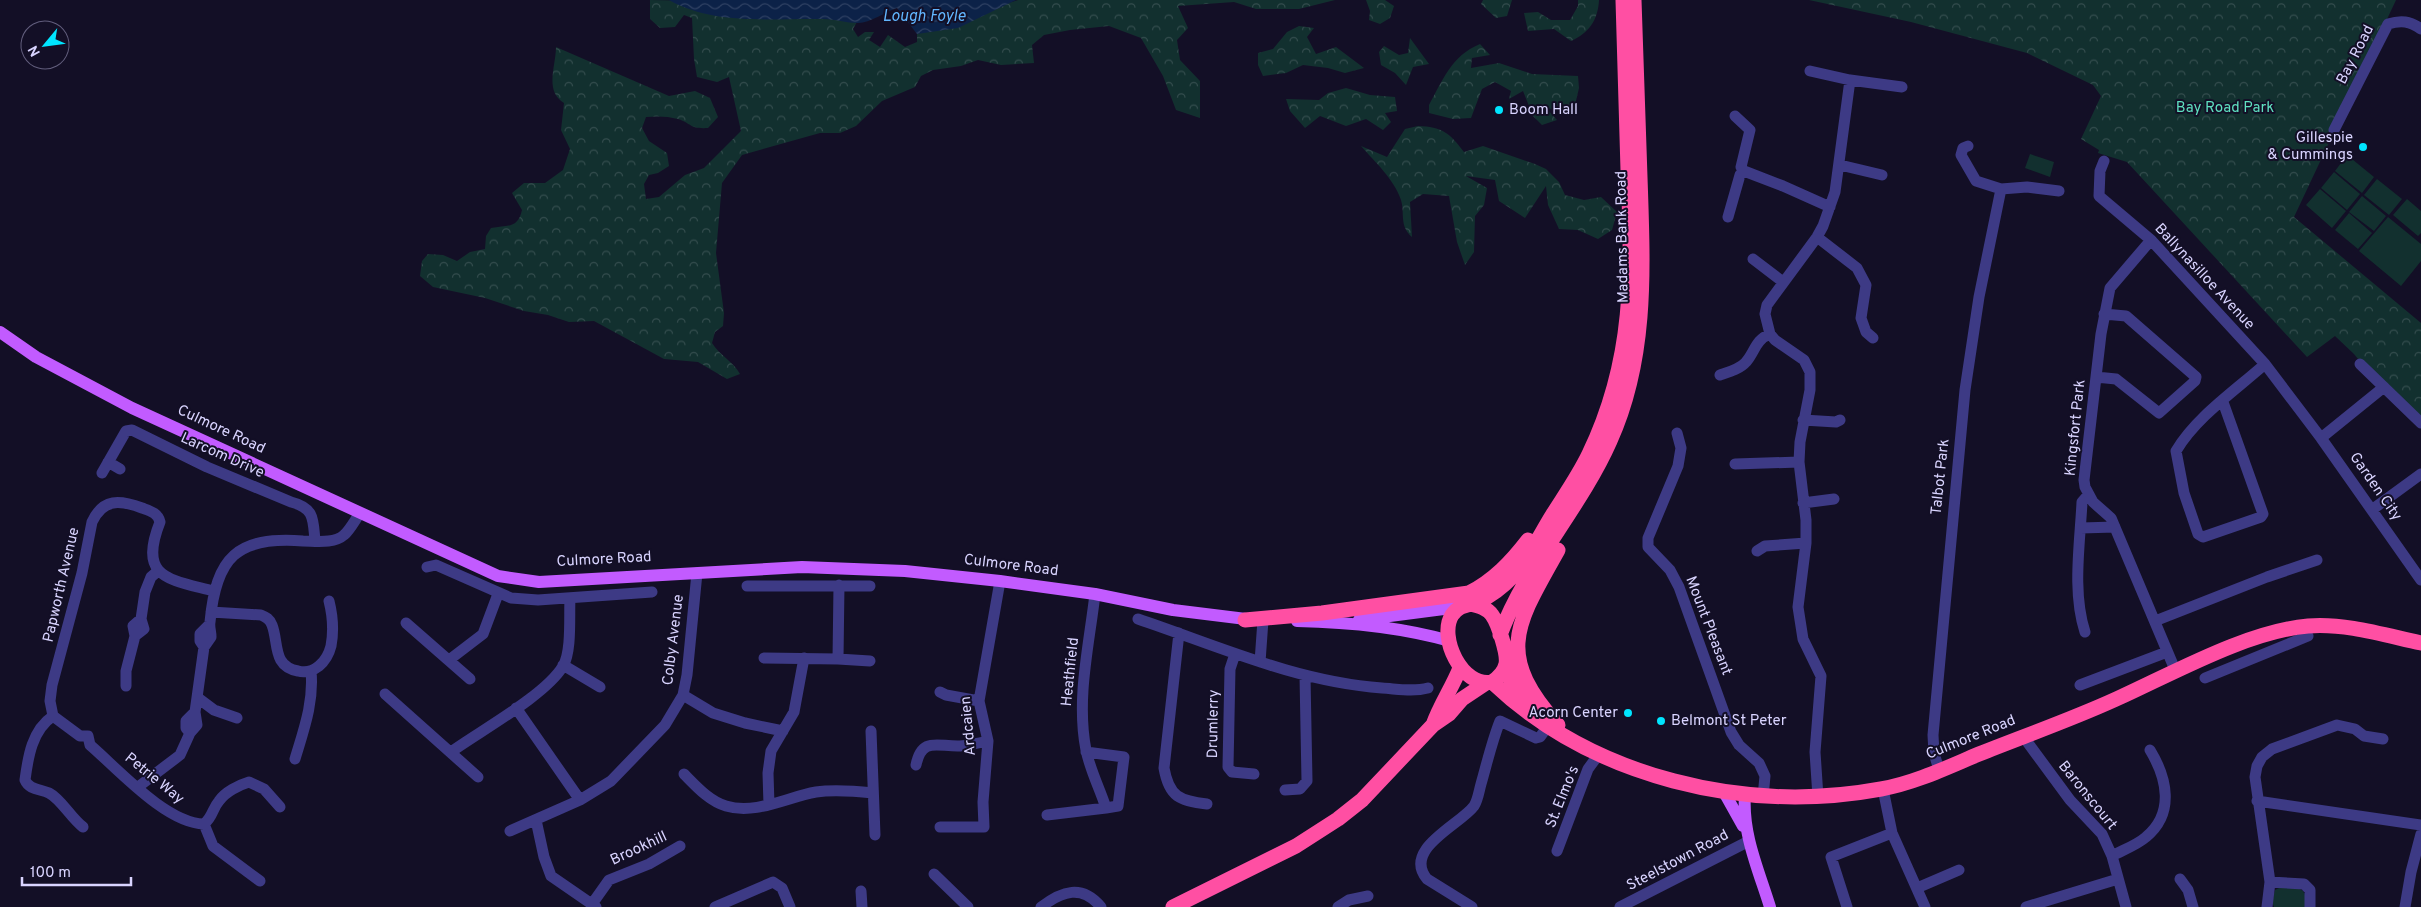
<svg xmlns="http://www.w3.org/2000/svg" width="2421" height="907" font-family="Overpass,sans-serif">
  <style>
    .grass { fill: #12302f }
    .forest { fill: url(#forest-crowns) }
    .water { fill: url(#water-waves) }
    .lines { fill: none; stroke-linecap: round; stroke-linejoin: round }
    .minor { stroke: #3d3a85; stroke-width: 11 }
    .major { stroke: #c25bff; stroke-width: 12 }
    .highway { stroke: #ff4fa3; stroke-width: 15 }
    .poi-dot { fill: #00e5ff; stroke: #130f26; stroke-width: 2 }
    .labels { text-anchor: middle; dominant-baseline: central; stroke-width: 4; stroke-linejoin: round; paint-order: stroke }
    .street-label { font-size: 15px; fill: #d9d4ff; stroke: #130f26 }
    .park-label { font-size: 15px; fill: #5fe0c0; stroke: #130f26 }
    .poi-label { font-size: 15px; fill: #d9d4ff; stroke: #130f26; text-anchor: start }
    .water-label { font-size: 16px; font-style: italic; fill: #62b6ff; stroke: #130f26 }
  </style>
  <defs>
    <pattern id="forest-crowns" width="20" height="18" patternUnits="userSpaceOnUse" patternTransform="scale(1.25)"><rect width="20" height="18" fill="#12302f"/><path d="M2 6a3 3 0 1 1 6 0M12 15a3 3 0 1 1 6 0" fill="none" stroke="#344d4e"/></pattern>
    <pattern id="water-waves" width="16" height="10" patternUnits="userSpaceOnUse" patternTransform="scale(1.25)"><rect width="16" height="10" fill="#0c2248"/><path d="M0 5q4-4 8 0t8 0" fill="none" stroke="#2f4163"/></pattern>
  </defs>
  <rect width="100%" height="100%" fill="#130f26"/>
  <!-- grass -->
  <path class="grass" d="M 2030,154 L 2054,162 L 2050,177 L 2025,168 Z
    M 2347,155 L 2374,177 L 2362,193 L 2335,171 Z
    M 2334,172 L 2360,194 L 2347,210 L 2321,188 Z
    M 2377,179 L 2402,199 L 2389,215 L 2364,195 Z
    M 2320,189 L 2346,211 L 2332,228 L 2306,205 Z
    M 2362,196 L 2386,216 L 2374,231 L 2349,212 Z
    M 2407,199 L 2421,211 L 2421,233 L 2418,236 L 2393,215 Z
    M 2349,213 L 2372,233 L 2358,249 L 2335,230 Z
    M 2388,217 L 2421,244 L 2421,261 L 2401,286 L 2359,251 Z
    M 2279,888 C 2296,888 2309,885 2305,907 L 2274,907 L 2272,902 L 2275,890 Z"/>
  <!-- forest -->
  <path class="forest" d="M 650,0 L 865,4 L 884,13 L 877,17 L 861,15 L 853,29 L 858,37 L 865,32 L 874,32 L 869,40 L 880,47 L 888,35 L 905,47 L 917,42 L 917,33 L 1018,0 L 1335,0 L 1299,9 L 1256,9 L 1234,2 L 1178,6 L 1188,28 L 1177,40 L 1180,60 L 1200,81 L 1200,118 L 1176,110 L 1163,76 L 1141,38 L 1109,26 L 1070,30 L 1044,35 L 1032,45 L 1034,63 L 1001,65 L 978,60 L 961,66 L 933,70 L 921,76 L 915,87 L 882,101 L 856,126 L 840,133 L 820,133 L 742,155 L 722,183 L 716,253 L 724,313 L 723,326 L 715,332 L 712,343 C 720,356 733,361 740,374 L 727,379 L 698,362 L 664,359 L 594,321 L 569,322 L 548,315 L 524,311 L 485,298 L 433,287 L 420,276 L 422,261 L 428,254 L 443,255 L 457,261 L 470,252 L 485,249 L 486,236 L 491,228 C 507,225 518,229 522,210 L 512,193 L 524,183 L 545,183 L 563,170 L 570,149 L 561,130 L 564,103 C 544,91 556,66 556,47 L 669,96 L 695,91 L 710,98 L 718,117 L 708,128 C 689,129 693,124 678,119 C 667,116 657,116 646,117 L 642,128 L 649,141 L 667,153 L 669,166 L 658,173 L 649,175 L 644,184 L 646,199 L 659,197 L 685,175 L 704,168 L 741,131 L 729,77 L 717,82 L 697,77 L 694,59 L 692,18 L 684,15 L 675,27 L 660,28 L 650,19 Z
    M 1366,0 L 1385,0 L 1394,6 L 1390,18 L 1380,24 L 1369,20 L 1370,11 Z
    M 1483,0 L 1512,0 L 1507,16 L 1496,18 L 1481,4 Z
    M 1578,0 L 1599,0 C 1598,20 1589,33 1571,41 L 1554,29 L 1528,31 L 1524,13 L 1538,12 L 1551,20 L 1570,20 L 1578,6 Z
    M 1809,0 L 2396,0 L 2294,217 L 2421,323 L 2421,417 L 2380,386 L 2354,354 L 2335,336 L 2307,357 L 2127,162 L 2098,153 L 2099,150 L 2081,139 L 2101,96 L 2093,85 L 2027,53 L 1911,22 Z
    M 1299,26 L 1314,28 L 1307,37 L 1316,54 L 1336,47 L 1364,68 L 1345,73 L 1328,68 L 1303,65 L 1286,73 L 1263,76 L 1258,65 L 1258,53 L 1273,49 L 1287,32 Z
    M 1410,38 L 1429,64 L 1413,67 L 1406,85 L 1395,73 L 1381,65 L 1379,52 L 1384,46 L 1399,55 L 1408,53 Z
    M 1480,44 L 1490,55 L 1472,58 L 1471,68 L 1499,63 L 1532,74 L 1578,76 L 1579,88 L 1575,105 L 1565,112 L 1546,108 L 1557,120 L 1542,125 L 1533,116 L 1523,91 L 1509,99 L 1511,91 L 1495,82 L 1482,89 L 1471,118 L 1453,119 L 1429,113 L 1429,105 C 1443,80 1451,56 1480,44 Z
    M 1346,88 L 1370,95 L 1395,97 L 1397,111 L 1385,113 L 1391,122 L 1383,130 L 1366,119 L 1346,126 L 1320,116 L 1305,128 L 1290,111 L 1286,99 L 1319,100 L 1328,93 Z
    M 1418,126 C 1442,127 1449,132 1464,152 L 1483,146 L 1535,164 L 1546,169 L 1559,182 L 1565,195 L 1584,200 L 1601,197 L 1617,212 L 1612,230 L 1598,239 L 1578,230 L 1559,229 L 1548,205 L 1546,186 L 1525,218 L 1499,201 L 1495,180 L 1466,176 L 1487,188 L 1484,205 L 1475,216 L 1474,252 L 1465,265 L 1457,242 L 1449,196 L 1423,194 L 1410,202 L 1412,237 C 1399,226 1405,213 1401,200 C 1394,179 1375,162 1361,146 L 1387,157 L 1405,129 Z"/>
  <!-- water -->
  <path class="water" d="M 669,0 L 1016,0 L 958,28 L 917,34 L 897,8 C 885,12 870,23 858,23 C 846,23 835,19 823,19 C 772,18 715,26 669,0 Z"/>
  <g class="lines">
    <!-- minor -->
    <path class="minor" d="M 1810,71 L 1850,80 L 1902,87
      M 1735,116 L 1750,130 L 1741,167 L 1744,171 L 1783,186 L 1830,207
      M 2334,130 L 2388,24 C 2401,20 2410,21 2421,29
      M 2104,161 L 2100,171 L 2099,196 L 2151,240 L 2265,364 L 2321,438 L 2421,580
      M 1840,165 L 1882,175
      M 2001,189 L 2027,187 L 2059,191
      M 1728,217 L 1740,175 L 1744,171
      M 1817,237 L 1857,268 L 1866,285 L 1861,318 L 1866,332 L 1873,338
      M 2151,240 L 2110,288 L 2101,334 L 2084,480 L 2085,487 L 2093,502 L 2111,518 L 2176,672
      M 1753,259 L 1783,282
      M 2360,364 L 2421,423
      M 1720,375 C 1729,372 1740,369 1746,362 C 1755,352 1755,340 1770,334
      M 2096,377 L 2116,379 L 2159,413 L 2195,381 L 2196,377 L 2126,316 L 2104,314
      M 2223,402 L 2263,514 L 2261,517 L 2203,537 L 2198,534 L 2184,493 L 2176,451 C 2196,417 2236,390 2265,364
      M 1803,420 L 1836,422 L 1840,420
      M 1677,433 L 1681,448 L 1678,466 L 1648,538 L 1648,547 L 1670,570 L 1679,587 L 1731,732 L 1739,745 L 1759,763 L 1765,776 L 1763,797
      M 2321,438 L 2384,387
      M 108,462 L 120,469
      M 1735,464 L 1799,462
      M 102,473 L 126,431 L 132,430 L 207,467 L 291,502 C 315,508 313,520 315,541
      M 1803,503 L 1834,499
      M 2373,509 L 2421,474
      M 2081,528 L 2115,527
      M 1757,551 L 1765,546 L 1806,543
      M 427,567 L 436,565 L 511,598 L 538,600 L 652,592
      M 839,585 L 838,659 L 870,661
      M 747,586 L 870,586
      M 211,612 L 261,615 C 266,617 270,619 272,625 C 279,643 272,666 298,671 C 305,673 313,671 319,666 C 325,661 329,654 331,646 C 334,630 333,617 329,601
      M 1138,619 C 1218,646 1297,682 1382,688 C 1398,689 1413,692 1428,688
      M 2155,621 L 2267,577 L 2317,560
      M 406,623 L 470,679
      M 2085,632 C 2072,592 2080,544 2082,502 L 2088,495
      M 1179,633 L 1164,768 C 1169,797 1180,801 1207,804
      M 135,636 L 144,629 L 141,619 L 145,592 L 151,577 L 158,571
      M 204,647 L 200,641 L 200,634 L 209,625
      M 1235,654 L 1230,669 L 1228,767 L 1232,772 L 1254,774
      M 764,658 L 838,659
      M 449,660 L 483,634 L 498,594
      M 1260,662 L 1263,620
      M 563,665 L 600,687
      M 2205,678 L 2308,636
      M 2080,685 L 2167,652
      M 126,686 L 126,671 L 135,636 L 133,626 L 141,619
      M 940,692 L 946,695 L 979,701
      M 385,694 L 478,777
      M 683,695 L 713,713 L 745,723 L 783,731
      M 198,698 L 214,710 L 237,718
      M 516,708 L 580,800
      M 53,716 L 80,736 L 88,736 L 90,745 C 119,770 166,823 204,824 L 213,846 L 260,881
      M 871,731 L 875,835
      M 190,733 L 186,728 L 186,721 L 195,712
      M 2026,736 L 2028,743 L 2070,800 L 2102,834 L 2112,856 L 2126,907
      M 451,752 C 480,731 546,695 563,666 C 572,651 569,616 570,598
      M 1086,752 L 1124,757 L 1118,806 L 1106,808 C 1100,789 1090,770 1086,750 C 1076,699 1089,646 1095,594
      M 295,759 C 304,729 314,702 311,671
      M 916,765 C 922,736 938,747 960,746 C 969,745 979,743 988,741
      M 1939,770 L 1934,753 L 1933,735 L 1965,390 L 1979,297 L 2001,189 L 1976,181 L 1961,155 L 1963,148 L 1968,146
      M 684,774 C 696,786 709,801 726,806 C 756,815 787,797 816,792 C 835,789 855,791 873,793
      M 138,787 L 180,755 L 190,733 L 197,725 L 195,712 L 204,647 L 211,637 C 211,631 209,627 210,622 C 216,557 237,536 303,541 C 315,541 334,544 344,535 C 350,530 355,520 360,513
      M 1883,789 L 1892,833 L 1925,907
      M 1285,790 L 1300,789 L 1307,781 L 1305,676
      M 1818,797 L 1815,752 L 1821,676 L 1803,639 L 1798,607 L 1806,543 L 1806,520 L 1799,462 L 1800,442 L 1810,390 L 1810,372 L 1804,360 L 1775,340 L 1770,334 L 1765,314 L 1767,305 L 1817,237 L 1823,226 L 1835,192 L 1850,80
      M 2257,801 L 2421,825
      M 769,805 L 768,773 L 771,751 L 794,712 L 804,658
      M 1047,815 L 1106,808
      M 536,820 L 544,857 L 551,876 L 596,907
      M 204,824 C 213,817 212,809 219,801 C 225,792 239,785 249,782 L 264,789 L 280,807
      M 83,827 C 71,818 61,799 49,793 C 41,789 29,790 25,780 C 28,757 32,730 53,716 L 50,701 L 52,685 L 82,573 L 92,522 C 103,498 120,500 142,508 C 150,511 158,513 160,522 C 138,578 168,579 213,591
      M 940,827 L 984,827 L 983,802 L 988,741 L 979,701 L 1000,581
      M 510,831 L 580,800 L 611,781 L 665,725 L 683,695 L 687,675 L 697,573
      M 1557,851 L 1588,769 L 1599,754
      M 2112,856 C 2123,850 2137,845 2146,837 C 2175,813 2167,778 2150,750
      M 934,874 L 968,907
      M 2180,879 L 2188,890 L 2193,907
      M 2270,882 L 2304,884 L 2310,890 L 2310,907
      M 1917,888 L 1959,870
      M 861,891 L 862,907
      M 592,904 L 609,880 L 649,864 L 680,846
      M 715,907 L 773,882 L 782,888 L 790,907
      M 1041,907 C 1062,891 1082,884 1101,907
      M 1338,907 L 1349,900 L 1368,896
      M 1472,907 L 1427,879 C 1402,849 1460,825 1474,806 C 1478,800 1479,791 1481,784 C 1487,763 1492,741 1500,721 L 1536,738 L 1540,737 L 1548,726
      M 1620,907 L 1749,841
      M 1847,907 L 1831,857 L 1892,833
      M 2026,907 L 2118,879
      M 2267,907 L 2270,882 L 2255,777 L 2257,766 L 2262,757 L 2272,749 L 2337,725 L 2355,729 L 2364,736 L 2383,739
      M 2405,907 L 2411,872 L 2421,834"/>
    <!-- major -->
    <path class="major" d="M 0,332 L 36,357 L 132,408 L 498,576 L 539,582 L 802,567 L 905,571 L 1000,581 L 1095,594 L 1173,610 L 1254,620
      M 1359,620 L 1459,607
      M 1297,621 C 1348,622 1400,627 1450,641
      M 1724,792 L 1743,826
      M 1745,795 C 1742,834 1759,871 1770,907"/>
    <!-- highway -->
    <path class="highway" d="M 1558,550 C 1516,625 1494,654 1558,725
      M 1471,604 C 1479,606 1487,608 1492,615 C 1498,623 1508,654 1506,664 C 1504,673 1498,678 1492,682 C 1462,688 1438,637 1452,615 C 1458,607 1463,606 1471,604 C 1483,601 1496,592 1505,584 C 1526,565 1538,538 1553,514 C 1565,495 1579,475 1589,454 C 1635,359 1632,273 1628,170 C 1626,114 1625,57 1623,0
      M 1245,620 L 1322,613 L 1469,593 C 1494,580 1511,562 1528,540
      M 1500,635 C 1526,565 1580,509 1610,441 C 1648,357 1643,268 1640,177 C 1638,118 1636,59 1634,0
      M 1507,662 L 1512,685 L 1526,704
      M 1492,682 C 1593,778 1745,814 1881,789 C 1915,783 1948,767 1979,754 C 2024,736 2070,720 2114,700 C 2170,675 2247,631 2308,626 C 2346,623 2384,635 2421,643
      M 1433,725 C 1440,705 1452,688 1460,668
      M 1173,907 L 1296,846 L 1338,819 L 1362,800 L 1433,725 L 1449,714 L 1462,699 L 1486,683"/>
  </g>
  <!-- markers -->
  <g class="poi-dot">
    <circle cx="1499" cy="110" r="5"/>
    <circle cx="2363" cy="147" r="5"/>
    <circle cx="1628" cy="713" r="5"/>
    <circle cx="1661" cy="721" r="5"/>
  </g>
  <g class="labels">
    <!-- street labels -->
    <g class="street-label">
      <text transform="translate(2356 55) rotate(-63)">Bay Road</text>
      <text transform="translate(1623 237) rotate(-91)">Madams Bank Road</text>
      <text transform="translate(2204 277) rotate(47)">Ballynasilloe Avenue</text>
      <text transform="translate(2076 428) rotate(-84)">Kingsfort Park</text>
      <text transform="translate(221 430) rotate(25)">Culmore Road</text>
      <text transform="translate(222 456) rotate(24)">Larcom Drive</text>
      <text transform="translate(1941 477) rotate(-84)">Talbot Park</text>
      <text transform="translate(2375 487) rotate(55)">Garden City</text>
      <text transform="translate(604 560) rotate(-3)">Culmore Road</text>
      <text transform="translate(1011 566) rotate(7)">Culmore Road</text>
      <text transform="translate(62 585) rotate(-77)">Papworth Avenue</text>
      <text transform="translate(1708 626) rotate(69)">Mount Pleasant</text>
      <text transform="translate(674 640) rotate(-83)">Colby Avenue</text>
      <text transform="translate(1071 672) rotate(-84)">Heathfield</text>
      <text transform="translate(1214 724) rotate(-89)">Drumlerry</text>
      <text transform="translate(969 726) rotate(-95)">Ardcaien</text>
      <text transform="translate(1971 738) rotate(-22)">Culmore Road</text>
      <text transform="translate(154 779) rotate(39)">Petrie Way</text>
      <text transform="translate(2087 796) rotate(51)">Baronscourt</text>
      <text transform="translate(1563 797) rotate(-68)">St. Elmo's</text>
      <text transform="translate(639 849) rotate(-25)">Brookhill</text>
      <text transform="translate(1678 861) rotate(-28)">Steelstown Road</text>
    </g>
    <!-- park labels -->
    <g class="park-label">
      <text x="2225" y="108">Bay Road Park</text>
    </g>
    <!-- poi labels -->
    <g class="poi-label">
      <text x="1509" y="110">Boom Hall</text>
      <text x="2353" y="138" text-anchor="end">Gillespie<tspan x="2353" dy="17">&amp; Cummings</tspan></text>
      <text x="1618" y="713" text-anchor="end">Acorn Center</text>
      <text x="1671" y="721">Belmont St Peter</text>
    </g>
    <!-- water labels -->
    <g class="water-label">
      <text x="924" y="17">Lough Foyle</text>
    </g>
  </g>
  <!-- north arrow -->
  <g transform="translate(45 45) rotate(241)"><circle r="24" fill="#130f26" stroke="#625e7d"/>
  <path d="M0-4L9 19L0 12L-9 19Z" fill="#00e5ff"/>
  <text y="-8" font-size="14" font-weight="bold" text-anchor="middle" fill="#d9d4ff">N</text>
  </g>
  <!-- scale -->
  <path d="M22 877v8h109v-8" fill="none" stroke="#d9d4ff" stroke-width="2.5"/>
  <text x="30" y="877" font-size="15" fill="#d9d4ff" stroke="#130f26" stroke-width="4" paint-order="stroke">100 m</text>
</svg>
